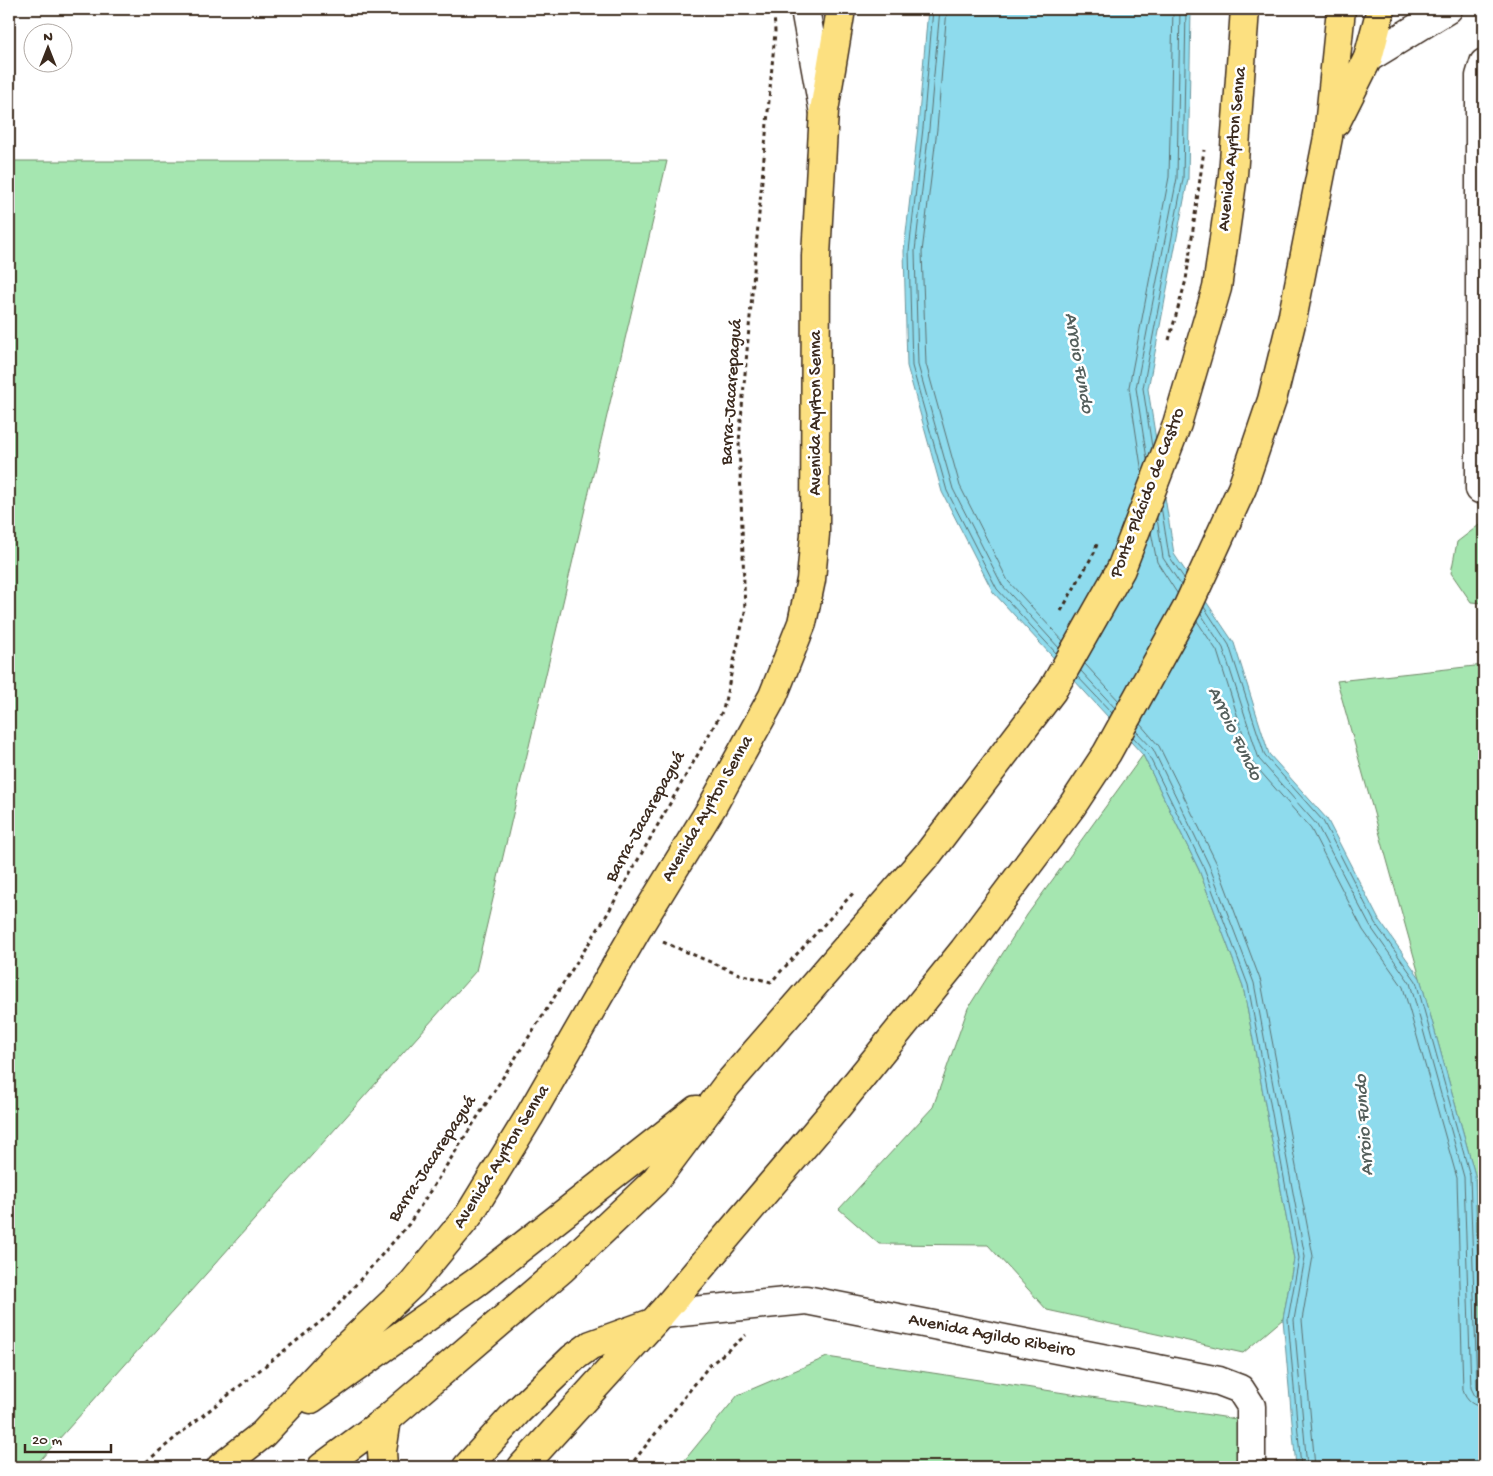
<svg xmlns="http://www.w3.org/2000/svg" width="1493" height="1476" font-family="'Gochi Hand',sans-serif">
  <style>
    .green { fill: #a5e6b0; stroke: #708867 }
    .water { fill: #8edbed; stroke: #6d949a }
    .lines { fill: none; stroke-linecap: round; stroke-linejoin: round }
    .shore { stroke: #5c7171; stroke-width: 1 }
    .minor-casing { stroke: #3b2a1e; stroke-width: 31 }
    .highway-casing { stroke: #3b2a1e; stroke-width: 31 }
    .path { stroke: #3b2a1e; stroke-width: 3; stroke-dasharray: 4 4; stroke-linecap: butt }
    .minor { stroke: #fff; stroke-width: 28 }
    .highway { stroke: #fce080; stroke-width: 28 }
    .labels { text-anchor: middle; dominant-baseline: central; stroke-width: 5; stroke-linejoin: round; paint-order: stroke }
    .street-label { font-size: 18px; fill: #3b2a1e; stroke: #fff }
    .water-label { font-size: 19px; font-style: italic; fill: #545f5c; stroke: #fff }
  </style>
  <rect width="100%" height="100%" fill="#fff"/>
  <filter id="ink" filterUnits="userSpaceOnUse"><feTurbulence type="fractalNoise" baseFrequency=".02" numOctaves="2"/><feDisplacementMap in="SourceGraphic" scale="10" xChannelSelector="R" yChannelSelector="G"/><feConvolveMatrix kernelMatrix="1 2 1 2 8 2 1 2 1" color-interpolation-filters="sRGB"/></filter>
  <g filter="url(#ink)">
    <!-- green -->
    <path class="green" d="M 9,161 L 667,161 L 476,971 L 34,1467 L 9,1467 Z
      M 1483,522 L 1484,522 L 1484,603 L 1471,602 L 1451,573 L 1457,542 Z
      M 1484,665 L 1484,1467 L 1475,1175 L 1337,681 Z
      M 1143,755 L 1199,870 L 1243,986 L 1294,1259 L 1283,1319 L 1243,1353 L 1047,1310 L 988,1245 L 879,1244 L 839,1209 L 933,1107 L 968,1008 L 1027,915 Z
      M 827,1357 L 1243,1420 L 1244,1467 L 679,1467 L 738,1395 Z"/>
    <!-- water -->
    <path class="water" d="M 928,9 L 1191,9 L 1188,179 L 1148,389 L 1174,554 L 1234,643 L 1269,754 L 1327,819 L 1379,920 L 1420,978 L 1475,1175 L 1484,1467 L 1296,1467 L 1283,1319 L 1294,1259 L 1243,986 L 1199,870 L 1143,755 L 993,592 L 942,492 L 907,366 L 904,251 L 918,127 Z"/>
    <g class="lines">
      <!-- shore -->
      <path class="shore" d="M 933,9 L 923,128 L 909,251 L 912,366 L 947,491 L 997,589 L 1056,653
        M 940,9 L 929,129 L 915,251 L 918,365 L 953,489 L 1002,585 L 1059,648
        M 947,9 L 937,129 L 922,252 L 926,364 L 960,486 L 1008,581 L 1063,641
        M 1152,447 L 1143,388 L 1183,179 L 1186,9
        M 1147,459 L 1136,388 L 1177,178 L 1180,9
        M 1142,473 L 1129,387 L 1169,177 L 1173,9
        M 1161,506 L 1169,556 L 1184,578
        M 1157,518 L 1163,558 L 1181,585
        M 1151,532 L 1157,562 L 1177,593
        M 1204,607 L 1229,645 L 1265,756 L 1323,821 L 1375,923 L 1416,981 L 1470,1176 L 1477,1387 L 1479,1392 L 1484,1393
        M 1201,614 L 1223,648 L 1259,759 L 1317,825 L 1370,926 L 1410,983 L 1464,1177 L 1471,1388 L 1475,1396 L 1484,1399
        M 1197,621 L 1217,651 L 1252,762 L 1311,829 L 1363,930 L 1403,987 L 1457,1178 L 1463,1390 C 1466,1401 1473,1406 1484,1407
        M 1085,664 L 1119,701
        M 1081,671 L 1115,708
        M 1077,676 L 1112,713
        M 1140,724 L 1159,746 L 1216,862 L 1261,982 L 1313,1256 L 1302,1320 L 1315,1467
        M 1136,731 L 1153,749 L 1209,865 L 1254,983 L 1305,1257 L 1294,1320 L 1307,1467
        M 1133,737 L 1147,752 L 1204,868 L 1248,985 L 1299,1258 L 1288,1319 L 1301,1467"/>
      <!-- minor casing -->
      <g class="minor-casing">
        <path id="minor" d="M 805,9 L 823,108
          M 1368,58 L 1448,9
          M 1480,489 L 1480,76 L 1484,63
          M 661,1314 L 806,1300 L 1219,1381 L 1240,1389 L 1251,1406 L 1251,1467"/>
      </g>
      <!-- highway casing -->
      <g class="highway-casing">
        <path id="highway" d="M 1336,122 L 1368,58 L 1381,9
          M 311,1399 L 478,1281 L 696,1110
          M 221,1467 L 263,1434 L 334,1358 L 412,1284 L 469,1215 L 529,1117 L 636,931 L 712,807 L 773,696 L 802,623 L 811,580 L 815,534 L 816,256 L 824,111 L 841,9
          M 322,1467 L 387,1419 L 562,1269 L 654,1182 L 727,1085 L 928,854 L 1052,691 L 1121,569 L 1177,424 L 1217,288 L 1233,175 L 1245,9
          M 383,1467 L 382,1451 L 387,1419
          M 467,1467 L 518,1411 L 573,1358 L 591,1345 L 649,1324
          M 522,1467 L 661,1314 L 837,1107 L 964,950 L 1072,806 L 1107,753 L 1187,608 L 1242,488 L 1272,400 L 1293,315 L 1328,137 L 1341,9"/>
      </g>
      <!-- path -->
      <path class="path" d="M 1169,340 L 1186,280 L 1204,150
        M 1061,611 L 1094,553 L 1097,544
        M 663,942 L 739,974 L 771,982 L 855,891
        M 140,1467 L 192,1424 L 329,1315 L 409,1224 L 605,918 L 723,710 L 745,612 L 739,442 L 775,32 L 774,9
        M 629,1467 L 709,1366 L 746,1335"/>
      <!-- minor -->
      <use href="#minor" class="minor"/>
      <!-- highway -->
      <use href="#highway" class="highway"/>
    </g>
  </g>
  <g class="labels">
    <!-- street labels -->
    <g class="street-label">
      <text transform="translate(1233 149) rotate(-84)">Avenida Ayrton Senna</text>
      <text transform="translate(732 392) rotate(-86)">Barra-Jacarepaguá</text>
      <text transform="translate(816 413) rotate(-90)">Avenida Ayrton Senna</text>
      <text transform="translate(1148 493) rotate(-69)">Ponte Plácido de Castro</text>
      <text transform="translate(708 809) rotate(-60)">Avenida Ayrton Senna</text>
      <text transform="translate(646 817) rotate(-61)">Barra-Jacarepaguá</text>
      <text transform="translate(502 1157) rotate(-58)">Avenida Ayrton Senna</text>
      <text transform="translate(433 1159) rotate(-57)">Barra-Jacarepaguá</text>
      <text transform="translate(992 1336) rotate(11)">Avenida Agildo Ribeiro</text>
    </g>
    <!-- water labels -->
    <g class="water-label">
      <text transform="translate(1078 363) rotate(80)">Arroio Fundo</text>
      <text transform="translate(1234 734) rotate(64)">Arroio Fundo</text>
      <text transform="translate(1365 1125) rotate(-94)">Arroio Fundo</text>
    </g>
  </g>
  <!-- margin -->
  <rect width="1493" height="1476" fill="none" stroke="#fff" stroke-width="30"/>
  <rect x="15" y="15" width="1463" height="1446" fill="none" stroke="#3b2a1e" stroke-width="2" filter="url(#ink)"/>
  <!-- north arrow -->
  <g transform="translate(48 48)"><circle r="24" fill="#ffffff" stroke="#b1aaa5"/>
  <path d="M0-4L9 19L0 12L-9 19Z" fill="#3b2a1e"/>
  <text y="-8" font-size="14" font-weight="bold" text-anchor="middle" fill="#3b2a1e">N</text>
  </g>
  <!-- scale -->
  <path d="M25 1444v8h86v-8" fill="none" stroke="#3b2a1e" stroke-width="2.5"/>
  <text x="32" y="1444" font-size="15" fill="#3b2a1e" stroke="#ffffff" stroke-width="4" paint-order="stroke">20 m</text>
</svg>
